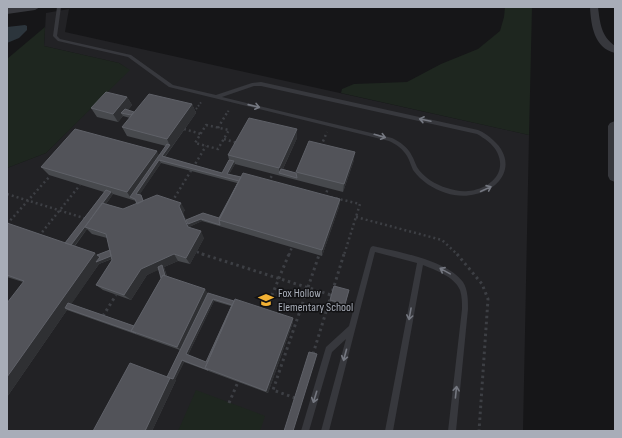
<svg xmlns="http://www.w3.org/2000/svg" width="622" height="438" font-family="'Sofia Sans Condensed',sans-serif">
  <style>
    .built { fill: #222225 }
    .green { fill: #1e261f }
    .water { fill: #2c353c }
    .lines { fill: none; stroke-linecap: round; stroke-linejoin: round }
    .path-far2 { stroke: #3d3f44; stroke-width: 2; stroke-dasharray: 1.5 2; stroke-linecap: butt }
    .path-far1 { stroke: #3d3f44; stroke-width: 2.5; stroke-dasharray: 2 3; stroke-linecap: butt }
    .path { stroke: #3d3f44; stroke-width: 3; stroke-dasharray: 2.5 3.5; stroke-linecap: butt }
    .service { fill: #37383d; fill-rule: evenodd }
    .minor { fill: #37383d; fill-rule: evenodd }
    .tertiary { fill: #37383d; fill-rule: evenodd }
    .wall { fill: #47494d; fill-rule: evenodd }
    .shaded-wall { fill: #2f3033 }
    .building { fill: #525359; stroke: #5f6168; fill-rule: evenodd }
    .oneway { stroke: #757881 }
    .labels { text-anchor: middle; dominant-baseline: central; stroke-width: 3; stroke-linejoin: round; paint-order: stroke }
    .poi-label { font-size: 12px; fill: #a8adb8; stroke: #111113; text-anchor: start }
  </style>
  <rect width="100%" height="100%" fill="#161618"/>
  <!-- built -->
  <path class="built" d="M 69,9 L 65,32 L 529,135 L 523,431 L 7,431 L 7,168 L 46,153 L 129,70 L 119,63 L 44,46 L 46,13 Z"/>
  <!-- green -->
  <path class="green" d="M 505,7 L 532,7 L 529,135 L 341,93 L 342,89 L 354,84 L 407,82 L 441,64 L 478,49 L 500,31 L 504,17 Z
    M 45,27 L 44,46 L 119,63 L 130,70 L 46,153 L 7,168 L 7,59 Z
    M 196,390 L 265,416 L 260,431 L 178,431 Z"/>
  <!-- water -->
  <path class="water" d="M 25,25 L 27,26 L 27,30 L 19,38 L 7,43 L 7,27 Z"/>
  <g class="lines">
    <!-- path-far2 -->
    <path class="path-far2" d="M 194,112 L 202,101
      M 228,112 L 229,109"/>
    <!-- path-far1 -->
    <path class="path-far1" d="M 194,112 L 195,111
      M 206,125 L 229,130 L 218,149 L 195,143 Z
      M 218,128 L 228,111
      M 184,129 L 201,134
      M 224,139 L 237,143
      M 321,146 L 327,132
      M 268,182 L 273,174
      M 7,194 L 87,219
      M 326,196 L 360,204 L 344,255
      M 325,197 L 328,188
      M 172,202 L 206,146
      M 356,217 L 442,240 L 458,255
      M 7,224 L 50,176
      M 39,236 L 80,185
      M 197,252 L 205,255
      M 289,255 L 292,247"/>
    <!-- path -->
    <path class="path" d="M 202,254 L 331,295
      M 457,254 L 482,284 L 488,299 L 479,431
      M 265,312 L 289,254
      M 103,316 L 116,295
      M 313,354 L 344,254
      M 295,398 L 273,390 L 319,255
      M 229,403 L 238,382"/>
    <!-- service -->
    <path class="service" d="M 57,7 L 61,7 L 57,36 L 60,39 L 131,55 L 173,85 L 216,95 L 252,83 L 261,82 L 478,130 C 483,132 489,136 493,140 C 517,161 504,188 476,194 C 466,197 455,196 446,193 C 433,189 421,181 413,170 C 411,166 410,161 407,156 C 403,149 396,144 389,141 L 169,87 L 128,57 L 58,41 L 53,36 ZM 254,86 L 261,86 L 477,134 C 484,138 493,144 497,152 C 508,174 488,189 468,191 C 461,192 454,190 447,188 C 436,185 423,177 417,167 C 415,163 414,159 412,156 C 408,147 400,142 392,138 L 222,97 Z
      M 373,246 C 398,252 447,260 463,282 C 468,290 468,300 468,309 L 456,431 L 448,431 L 462,309 C 462,303 462,296 460,290 C 454,276 435,270 423,265 L 393,431 L 385,431 L 417,263 L 375,252 L 329,431 L 321,431 L 346,339 L 332,352 L 309,431 L 301,431 L 326,347 L 349,326 L 370,249 L 371,247 Z"/>
    <!-- minor -->
    <path class="minor" d="M 590,7 L 598,7 C 600,23 601,36 615,46 L 615,53 C 594,48 591,25 590,7 Z"/>
    <!-- tertiary -->
    <path class="tertiary" d="M 13,7 L 40,7 L 35,10 L 7,14 L 7,8 Z
      M 615,121 L 615,182 L 610,180 L 608,176 L 608,126 L 610,123 Z"/>
  </g>
  <!-- wall -->
  <path class="wall" d="M 127,97 L 132,105 L 128,110 L 134,112 L 192,104 L 196,113 L 165,157 L 222,173 L 229,160 L 228,155 L 297,138 L 283,169 L 296,173 L 354,160 L 343,192 L 235,164 L 229,174 L 340,199 L 339,207 L 322,256 L 202,221 L 189,227 L 189,226 L 189,228 L 204,238 L 190,264 L 178,261 L 164,267 L 167,276 L 208,293 L 293,322 L 268,393 L 184,362 L 175,380 L 176,380 L 152,431 L 93,431 L 167,377 L 180,350 L 67,310 L 7,397 L 23,282 L 7,277 L 7,223 L 65,243 L 104,192 L 49,175 L 41,167 L 159,156 L 166,146 L 127,136 L 122,127 L 130,118 L 123,116 L 118,122 L 97,117 L 91,108 ZM 161,163 L 237,183 L 219,218 L 203,213 L 186,220 L 183,213 L 185,210 L 144,201 L 141,195 L 139,195 ZM 113,194 L 136,201 L 137,204 L 123,209 L 106,204 ZM 87,229 L 92,234 L 107,238 L 110,250 L 97,255 L 75,246 ZM 112,259 L 112,260 L 96,285 L 103,290 L 131,300 L 147,275 L 159,269 L 161,278 L 134,326 L 71,304 L 99,264 ZM 214,301 L 231,306 L 206,362 L 188,355 Z
    M 349,290 L 345,306 L 330,301 L 330,300 Z"/>
  <!-- shaded-wall -->
  <path class="shaded-wall" d="M 127,97 L 132,105 L 125,114 L 121,113 L 123,116 L 118,122 L 113,114 Z
    M 192,104 L 196,113 L 171,148 L 167,139 Z
    M 297,129 L 297,138 L 281,173 L 279,173 L 279,168 Z
    M 170,145 L 171,148 L 163,159 L 162,156 Z
    M 157,151 L 161,159 L 159,160 L 161,163 L 138,197 L 130,197 L 132,200 L 127,192 Z
    M 355,152 L 354,160 L 343,192 L 344,184 Z
    M 234,161 L 235,164 L 228,176 L 227,174 Z
    M 111,192 L 113,194 L 96,218 L 93,215 Z
    M 340,199 L 339,207 L 322,256 L 322,250 Z
    M 181,203 L 185,210 L 183,213 L 188,224 L 201,219 L 202,221 L 189,227 L 189,226 L 192,234 L 188,227 L 179,206 Z
    M 85,227 L 87,229 L 72,249 L 69,247 Z
    M 201,231 L 204,238 L 190,264 L 186,258 Z
    M 95,253 L 102,259 L 114,254 L 116,257 L 99,264 L 68,309 L 65,308 L 67,310 L 7,397 L 7,377 Z
    M 174,254 L 178,261 L 164,267 L 168,281 L 166,279 L 163,268 L 147,275 L 131,300 L 124,295 L 141,269 Z
    M 205,289 L 209,295 L 182,351 L 177,347 Z
    M 213,299 L 214,301 L 188,355 L 186,354 Z
    M 293,318 L 293,322 L 268,393 L 266,391 Z
    M 182,360 L 184,362 L 175,380 L 176,380 L 152,431 L 145,431 L 170,378 Z"/>
  <!-- building -->
  <path class="building" d="M 106,92 L 127,97 L 113,114 L 91,108 Z
    M 149,94 L 192,104 L 167,139 L 122,127 Z
    M 125,109 L 134,112 L 131,115 L 121,113 Z
    M 249,118 L 297,129 L 279,168 L 228,155 Z
    M 75,129 L 157,151 L 127,192 L 41,167 Z
    M 309,141 L 355,152 L 344,184 L 296,172 Z
    M 167,144 L 170,145 L 162,156 L 222,173 L 229,160 L 234,161 L 227,174 L 241,177 L 219,220 L 220,225 L 201,219 L 188,224 L 186,220 L 203,213 L 219,218 L 239,181 L 159,160 L 136,194 L 141,195 L 143,201 L 137,204 L 135,199 L 130,197 Z
    M 281,169 L 296,173 L 297,178 L 279,173 Z
    M 243,173 L 340,199 L 322,250 L 219,220 Z
    M 106,190 L 111,192 L 71,245 L 65,243 Z
    M 157,195 L 181,203 L 179,206 L 188,227 L 201,231 L 186,258 L 174,254 L 141,269 L 124,295 L 96,285 L 112,260 L 106,234 L 85,227 L 102,203 L 123,209 Z
    M 7,223 L 95,253 L 7,377 L 7,303 L 24,281 L 7,275 Z
    M 110,250 L 111,256 L 96,262 L 100,257 L 97,255 Z
    M 162,265 L 165,276 L 163,275 L 161,278 L 158,267 Z
    M 163,275 L 205,289 L 177,347 L 131,331 Z
    M 334,286 L 349,290 L 345,304 L 330,300 Z
    M 208,293 L 234,301 L 205,368 L 208,370 L 182,360 L 173,379 L 167,377 ZM 213,299 L 232,305 L 206,362 L 186,354 Z
    M 235,299 L 293,318 L 266,391 L 205,368 Z
    M 68,303 L 134,326 L 131,331 L 136,333 L 65,308 Z
    M 309,352 L 317,354 L 293,431 L 284,431 Z
    M 130,363 L 170,378 L 145,431 L 93,431 Z"/>
  <!-- one-way arrows -->
  <defs><path id="oneway-shaft" d="M-6 0H5M1.5-3L5.5 0L1.5 3" fill="none" stroke-width="1.6" stroke-linecap="round" stroke-linejoin="round"/></defs>
  <g class="oneway">
    <use href="#oneway-shaft" transform="translate(254 106) rotate(13)"/>
    <use href="#oneway-shaft" transform="translate(425 120) rotate(-168)"/>
    <use href="#oneway-shaft" transform="translate(380 136) rotate(16)"/>
    <use href="#oneway-shaft" transform="translate(486 189) rotate(-25)"/>
    <use href="#oneway-shaft" transform="translate(445 271) rotate(-151)"/>
    <use href="#oneway-shaft" transform="translate(410 314) rotate(100)"/>
    <use href="#oneway-shaft" transform="translate(345 355) rotate(105)"/>
    <use href="#oneway-shaft" transform="translate(456 392) rotate(-84)"/>
    <use href="#oneway-shaft" transform="translate(315 397) rotate(107)"/>
  </g>
  <!-- icons -->
  <defs>
    <g id="school-bare" transform="scale(1.2)"><path d="M0-5L7-2L0 1L-7-2ZM-4 1L0 2.5L4 1V4Q0 6-4 4Z" fill="#f2b134" stroke="#111113" stroke-width="2.5" paint-order="stroke"/></g>
  </defs>
  <g fill-rule="evenodd">
    <use href="#school-bare" x="266" y="300"/>
  </g>
  <g class="labels">
    <!-- poi labels -->
    <g class="poi-label">
      <text x="278" y="293">Fox Hollow<tspan x="278" dy="14">Elementary School</tspan></text>
    </g>
  </g>
  <!-- border -->
  <rect width="622" height="438" fill="none" stroke="#a8adb8" stroke-width="16"/>
</svg>
